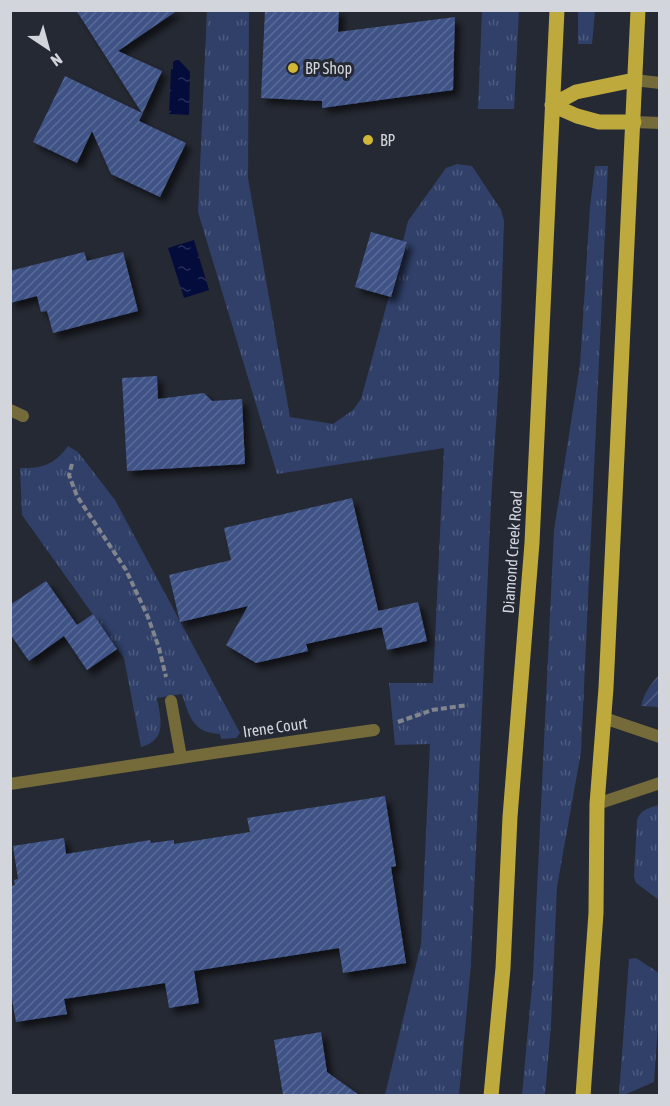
<svg xmlns="http://www.w3.org/2000/svg" width="670" height="1106" font-family="'Asap Condensed',sans-serif">
  <style>
    .grass { fill: url(#grass-tufts) }
    .garden { fill: url(#garden-furrows) }
    .water { fill: url(#water-ripples) }
    .building { fill: url(#building-hatch); filter: url(#shadow) }
    .lines { fill: none; stroke-linecap: round; stroke-linejoin: round }
    .path { stroke: #82858d; stroke-width: 4; stroke-dasharray: 6 3; stroke-linecap: butt }
    .lane { stroke: #746a3a; stroke-width: 12 }
    .street { stroke: #746a3a; stroke-width: 12 }
    .primary { stroke: #bea93d; stroke-width: 15 }
    .poi-dot { fill: #d0b736; stroke: #252933; stroke-width: 2 }
    .labels { text-anchor: middle; dominant-baseline: central; stroke-width: 6; stroke-linejoin: round; paint-order: stroke }
    .poi-label { font-size: 16px; fill: #d2d5dc; stroke: #252933; text-anchor: start }
    .street-label { font-size: 16px; fill: #d2d5dc; stroke: #252933 }
  </style>
  <defs>
    <pattern id="grass-tufts" width="24" height="20" patternUnits="userSpaceOnUse" patternTransform="scale(1.5)"><rect width="24" height="20" fill="#304069"/><path d="M3 7l-1-3M5 7V3M7 7l1-3M15 17l-1-3M17 17v-4M19 17l1-3" fill="none" stroke="#4d5b7e"/></pattern>
    <pattern id="garden-furrows" width="10" height="10" patternUnits="userSpaceOnUse" patternTransform="scale(1.5)"><rect width="10" height="10" fill="#304069"/><path d="M-1 1l2-2M0 10L10 0M9 11l2-2" fill="none" stroke="#4d5b7e"/></pattern>
    <pattern id="water-ripples" width="26" height="14" patternUnits="userSpaceOnUse" patternTransform="scale(1.5)"><rect width="26" height="14" fill="#040c3b"/><path d="M2 4q2-2 4 0t4 0M15 11q2-2 4 0t4 0" fill="none" stroke="#282e57"/></pattern>
    <pattern id="building-hatch" width="6" height="6" patternUnits="userSpaceOnUse" patternTransform="scale(1.5)"><rect width="6" height="6" fill="#3f5387"/><path d="M-1 1l2-2M0 6l6-6M5 7l2-2" fill="none" stroke="#5a6b97"/></pattern>
    <filter id="shadow"><feDropShadow dx="5.5" dy="5.5" stdDeviation="3" flood-color="#0009"/></filter>
  </defs>
  <rect width="100%" height="100%" fill="#252933"/>
  <!-- grass -->
  <path class="grass" d="M 207,11 L 249,11 L 248,178 L 290,417 L 333,424 L 353,410 L 361,399 L 389,296 L 392,296 L 407,242 L 403,241 L 408,221 L 446,168 L 457,164 L 472,166 L 501,210 L 504,221 L 499,377 L 491,502 L 471,964 L 459,1095 L 385,1095 L 421,944 L 430,744 L 395,745 L 389,683 L 433,683 L 444,448 L 277,474 L 198,212 Z
    M 482,11 L 519,11 L 514,109 L 478,109 Z
    M 578,11 L 595,11 L 592,44 L 578,44 Z
    M 595,166 L 608,166 L 581,752 L 557,887 L 551,1025 L 545,1095 L 522,1095 L 533,975 L 554,530 L 580,365 L 590,207 Z
    M 68,446 L 78,452 L 115,500 L 240,733 L 236,738 L 221,739 L 220,734 C 192,733 189,715 182,694 L 157,698 C 161,719 167,740 141,747 L 124,658 L 22,515 L 20,468 C 42,469 55,464 68,446 Z
    M 659,805 L 660,805 L 659,900 L 636,883 L 634,877 L 637,820 C 641,809 649,808 659,805 Z
    M 636,958 L 659,973 L 659,1010 L 654,1082 L 624,1095 L 619,1095 L 629,959 Z"/>
  <!-- garden -->
  <path class="garden" d="M 659,675 L 659,707 L 641,706 C 644,693 650,685 659,675 Z"/>
  <!-- water -->
  <path class="water" d="M 176,60 L 179,60 L 190,72 L 189,115 L 169,114 L 171,69 L 173,69 L 173,62 Z
    M 194,240 L 209,290 L 184,298 L 168,248 Z"/>
  <!-- building -->
  <path class="building" d="M 76,10 L 178,10 L 118,51 L 162,71 L 139,121 L 186,143 L 160,197 L 111,174 L 92,131 L 77,163 L 33,142 L 65,76 L 142,113 Z
    M 265,10 L 339,10 L 338,32 L 455,17 L 453,90 L 322,108 L 322,101 L 261,98 Z
    M 371,232 L 407,242 L 391,297 L 355,287 Z
    M 84,252 L 87,261 L 123,252 L 138,311 L 53,333 L 47,311 L 41,312 L 37,296 L 10,303 L 10,271 Z
    M 157,376 L 158,399 L 204,393 L 212,401 L 242,399 L 245,464 L 127,471 L 122,378 Z
    M 352,498 L 382,627 L 306,644 L 308,651 L 256,663 L 226,645 L 248,606 L 180,622 L 169,575 L 231,560 L 224,528 Z
    M 46,581 L 77,625 L 93,614 L 117,649 L 87,670 L 64,636 L 29,661 L 10,634 L 10,605 Z
    M 418,602 L 427,641 L 387,650 L 378,611 Z
    M 385,796 L 396,866 L 391,867 L 406,963 L 343,973 L 339,948 L 194,971 L 199,1003 L 169,1008 L 165,983 L 64,999 L 67,1014 L 16,1022 L 10,988 L 10,886 L 15,885 L 14,880 L 18,879 L 13,846 L 64,838 L 66,854 L 150,840 L 151,843 L 174,840 L 174,844 L 250,832 L 247,818 Z
    M 321,1032 L 327,1072 L 359,1095 L 283,1095 L 274,1040 Z"/>
  <g class="lines">
    <!-- path -->
    <path class="path" d="M 72,464 L 69,475 L 77,496 L 126,570 L 148,617 L 159,648 L 166,677
      M 398,722 L 432,710 L 468,705"/>
    <!-- lane -->
    <path class="lane" d="M 220,752 L 374,730"/>
    <!-- street -->
    <path class="street" d="M 634,80 L 660,83
      M 634,122 L 660,123
      M 10,410 L 23,416
      M 171,701 L 181,757
      M 604,718 L 660,737
      M 10,784 L 220,752
      M 597,804 L 660,783"/>
    <!-- primary -->
    <path class="primary" d="M 552,105 L 576,92 L 634,80
      M 552,105 L 577,116 L 599,122 L 634,122
      M 491,1096 L 503,968 L 510,817 L 532,543 L 557,10
      M 583,1096 L 596,913 L 597,804 L 606,688 L 638,10"/>
  </g>
  <!-- markers -->
  <g class="poi-dot">
    <circle cx="293" cy="68" r="6"/>
    <circle cx="368" cy="140" r="6"/>
  </g>
  <g class="labels">
    <!-- poi labels -->
    <g class="poi-label">
      <text x="305" y="68">BP Shop</text>
      <text x="380" y="140">BP</text>
    </g>
    <!-- street labels -->
    <g class="street-label">
      <text transform="translate(512 552) rotate(-86)">Diamond Creek Road</text>
      <text transform="translate(275 727) rotate(-8)">Irene Court</text>
    </g>
  </g>
  <!-- border -->
  <rect width="670" height="1106" fill="none" stroke="#d2d5dc" stroke-width="24"/>
  <!-- north arrow -->
  <g transform="translate(48 48) rotate(144)" stroke="#252933" stroke-width="4.5" paint-order="stroke">
  <path d="M0-4.5L10 22L0 15L-10 22Z" fill="#d2d5dc"/>
  <text y="-9" font-size="16" font-weight="bold" text-anchor="middle" fill="#d2d5dc">N</text>
  </g>
</svg>
